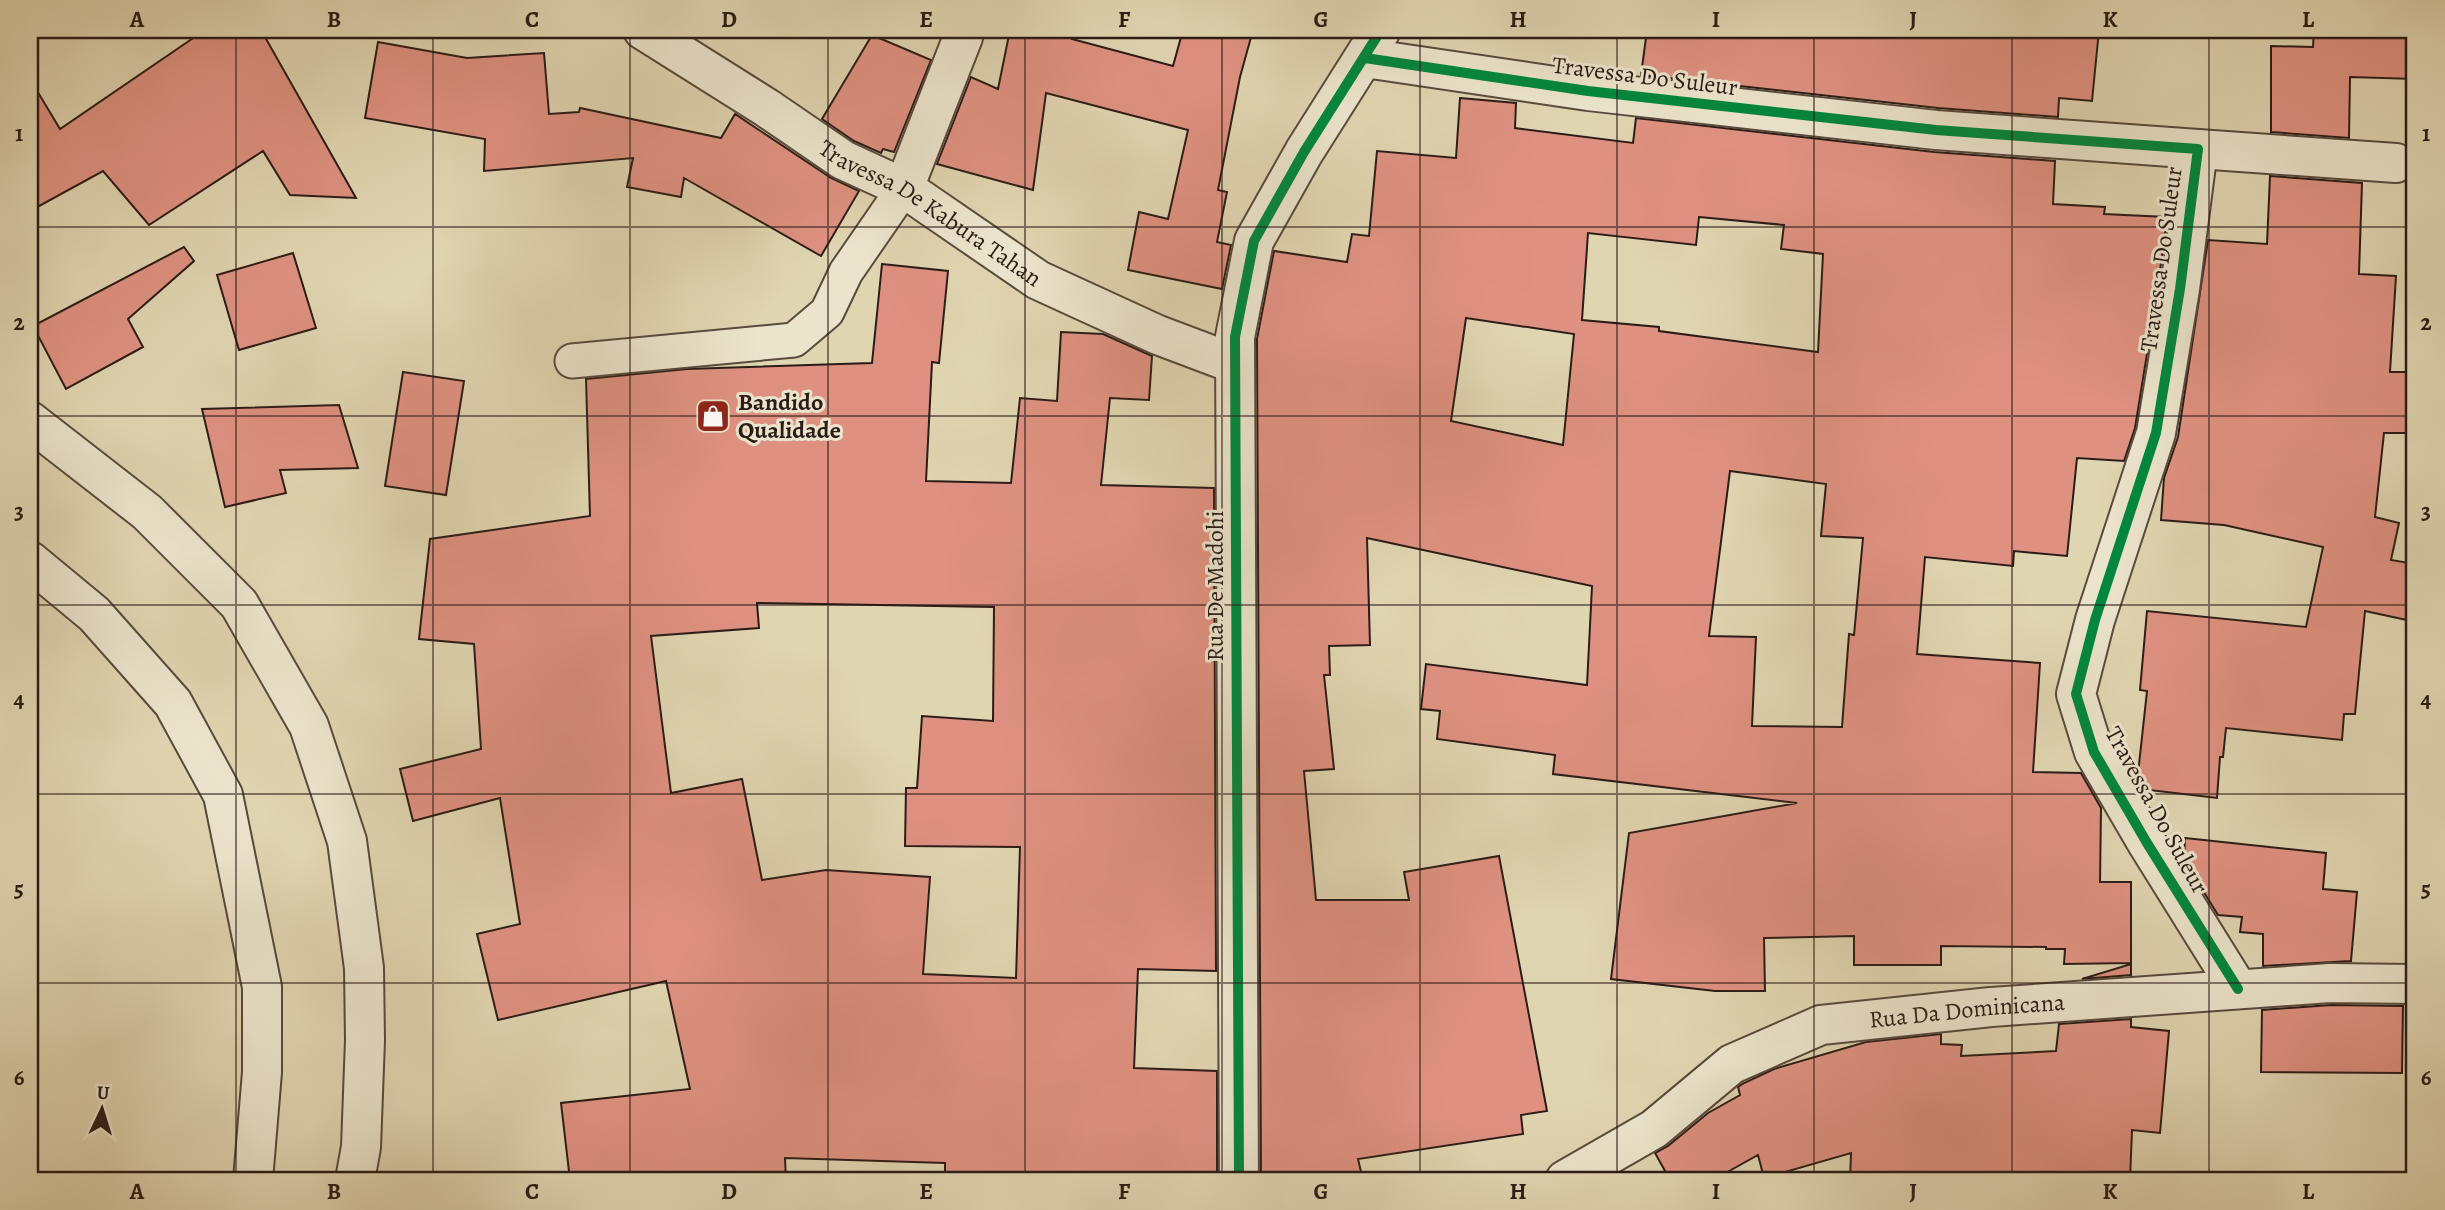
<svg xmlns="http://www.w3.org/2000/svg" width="2445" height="1210" font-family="Alegreya,serif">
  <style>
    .building { fill: #df9181; stroke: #2b1c16; stroke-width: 2; fill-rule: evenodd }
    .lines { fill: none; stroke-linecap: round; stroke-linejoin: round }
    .service-casing { stroke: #584a3d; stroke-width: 37 }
    .minor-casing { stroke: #584a3d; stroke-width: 42 }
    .tertiary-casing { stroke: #584a3d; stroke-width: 42 }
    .service { stroke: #ebe4cc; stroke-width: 33 }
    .minor { stroke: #ebe4cc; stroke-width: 38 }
    .tertiary { stroke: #ebe4cc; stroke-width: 38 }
    .cycleway-casing { stroke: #ebe4cc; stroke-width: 15 }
    .cycleway { stroke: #00873e; stroke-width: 10 }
    .grid { fill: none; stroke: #2b1c16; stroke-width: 2; stroke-opacity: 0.55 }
    .labels { text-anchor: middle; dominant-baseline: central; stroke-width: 6; stroke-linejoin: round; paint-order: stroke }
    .street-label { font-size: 24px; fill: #2b1c16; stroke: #ebe4cc }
    .poi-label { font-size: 24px; font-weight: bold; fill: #2b1c16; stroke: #ebe4cc; text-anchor: start }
    .neatline { fill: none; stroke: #2b1c16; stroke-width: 2.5 }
    .grid-label { font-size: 23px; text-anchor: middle; font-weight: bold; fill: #2b1c16 }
  </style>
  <rect width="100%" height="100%" fill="#e0d5b1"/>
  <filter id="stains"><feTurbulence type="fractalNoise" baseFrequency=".00286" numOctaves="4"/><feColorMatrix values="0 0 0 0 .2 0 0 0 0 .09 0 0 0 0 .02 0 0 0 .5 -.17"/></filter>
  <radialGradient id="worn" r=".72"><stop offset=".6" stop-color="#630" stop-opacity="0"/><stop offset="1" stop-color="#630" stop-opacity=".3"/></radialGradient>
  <!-- building -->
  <path class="building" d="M 205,30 L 261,30 L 356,198 L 290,195 L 263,151 L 149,225 L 103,171 L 30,211 L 30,79 L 60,129 Z
    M 1010,30 L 1074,30 L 1072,39 L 1173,66 L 1183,30 L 1253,30 L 1240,77 L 1218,190 L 1227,192 L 1217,242 L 1231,245 L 1222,289 L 1128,270 L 1139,212 L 1168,219 L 1188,130 L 1046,93 L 1033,190 L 937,164 L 971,77 L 998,89 Z
    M 1647,30 L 2099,30 L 2092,101 L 2059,98 L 2058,117 L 1938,108 L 1641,75 Z
    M 2314,30 L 2415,30 L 2415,79 L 2350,77 L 2349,138 L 2271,132 L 2271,46 L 2313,47 Z
    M 872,35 L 931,60 L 894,152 L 883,149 L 881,153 L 854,141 L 822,119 Z
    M 378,42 L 467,58 L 544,53 L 549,114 L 579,112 L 580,108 L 721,138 L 735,114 L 831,178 L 859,191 L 821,256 L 684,178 L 681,197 L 627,187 L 633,158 L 484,171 L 485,139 L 365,118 Z
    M 1460,98 L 1516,103 L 1515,128 L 1633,143 L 1636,118 L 1934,152 L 2055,161 L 2053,204 L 2105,207 L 2104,214 L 2167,217 L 2158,286 L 2135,428 L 2124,461 L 2077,458 L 2067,556 L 2014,551 L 2013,566 L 1925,557 L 1917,654 L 2040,663 L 2033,772 L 2081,773 L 2101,808 L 2100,882 L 2131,882 L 2131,963 L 2064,964 L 2065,949 L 2046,949 L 2046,947 L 1941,946 L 1941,965 L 1854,965 L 1854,936 L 1764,938 L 1765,991 L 1715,991 L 1611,979 L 1629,833 L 1797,803 L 1553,774 L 1555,755 L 1437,739 L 1440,711 L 1421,709 L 1426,664 L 1587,685 L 1592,586 L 1367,538 L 1370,645 L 1329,646 L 1330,675 L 1324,675 L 1334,769 L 1304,771 L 1316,900 L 1409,900 L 1404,872 L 1499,856 L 1547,1111 L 1521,1115 L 1523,1134 L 1358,1159 L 1363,1180 L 1261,1180 L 1257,339 L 1274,251 L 1347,262 L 1352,234 L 1369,236 L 1377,151 L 1456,158 ZM 1699,217 L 1784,225 L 1781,249 L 1823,254 L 1818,352 L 1659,331 L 1659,327 L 1582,320 L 1588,233 L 1696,245 ZM 1466,318 L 1574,334 L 1563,445 L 1451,421 ZM 1730,471 L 1826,484 L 1821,536 L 1863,538 L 1854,635 L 1849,634 L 1842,727 L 1752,726 L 1756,637 L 1709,636 Z
    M 2270,176 L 2362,183 L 2359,274 L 2396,276 L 2390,372 L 2415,372 L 2415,433 L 2384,433 L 2375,517 L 2399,523 L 2391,560 L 2415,564 L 2415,585 L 2407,620 L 2365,611 L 2355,714 L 2344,714 L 2342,740 L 2226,728 L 2223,757 L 2220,757 L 2217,798 L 2141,789 L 2137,783 L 2147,691 L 2140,690 L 2147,611 L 2306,627 L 2323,547 L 2224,525 L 2161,520 L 2164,478 L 2178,437 L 2208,240 L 2267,244 Z
    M 184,247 L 194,261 L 128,319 L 143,347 L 66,389 L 33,326 Z
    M 293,253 L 316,328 L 239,350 L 217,275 Z
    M 882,264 L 948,271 L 939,363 L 932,362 L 926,481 L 1011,483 L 1020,398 L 1057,401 L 1061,332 L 1103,334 L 1152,356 L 1149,400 L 1110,398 L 1101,485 L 1214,488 L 1216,971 L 1138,969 L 1134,1068 L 1217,1071 L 1217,1180 L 1052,1180 L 945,1174 L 945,1163 L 785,1158 L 786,1180 L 570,1180 L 561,1103 L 690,1089 L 666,981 L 498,1020 L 477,934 L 520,924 L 500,798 L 413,821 L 400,769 L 481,749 L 474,644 L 419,639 L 430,539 L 590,516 L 586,379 L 687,369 L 872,363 ZM 757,603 L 994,607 L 993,721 L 922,716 L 917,788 L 906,788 L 905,846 L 1020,847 L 1016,978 L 923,974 L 930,877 L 826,870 L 762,880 L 742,779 L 671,793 L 651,636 L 759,628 Z
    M 403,372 L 464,381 L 446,495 L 385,486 Z
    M 339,405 L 358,468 L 280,470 L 286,493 L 225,507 L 202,409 Z
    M 2185,838 L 2326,853 L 2323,889 L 2357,892 L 2351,961 L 2263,966 L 2263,934 L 2240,932 L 2242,917 L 2218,915 L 2184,860 Z
    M 2131,964 L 2131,975 L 2082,979 Z
    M 2331,1005 L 2403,1006 L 2402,1073 L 2261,1072 L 2262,1010 Z
    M 2131,1019 L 2131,1027 L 2169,1031 L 2160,1133 L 2132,1130 L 2130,1180 L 1850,1180 L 1851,1153 L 1764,1178 L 1758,1155 L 1713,1180 L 1670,1180 L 1655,1153 L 1668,1146 L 1708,1113 L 1740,1095 L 1738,1087 L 1744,1083 L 1774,1069 L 1866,1042 L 1941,1034 L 1941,1044 L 1962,1045 L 1961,1056 L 2056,1051 L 2059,1024 Z"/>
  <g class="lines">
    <!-- service casing -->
    <g class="service-casing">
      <path id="service" d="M 572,361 L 794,340 L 827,312 L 846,272 L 904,188"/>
    </g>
    <!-- minor casing -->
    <g class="minor-casing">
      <g id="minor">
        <path id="s1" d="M 643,30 L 767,108 L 843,160 L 904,188 L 1038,280 L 1158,335 L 1235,364"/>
        <path d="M 1365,58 L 1588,91 L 1936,130 L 2198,149 L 2180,289 L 2156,433 L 2095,620 L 2076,694 L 2094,752 L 2147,843 L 2238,989"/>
        <path d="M 2198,149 L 2396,163"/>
        <path d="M 904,188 L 963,37 L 964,30"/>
        <path d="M 1239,1180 L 1235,337 L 1254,241 L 1304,152 L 1381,30"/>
        <path id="s2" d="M 1565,1180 L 1654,1129 L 1732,1064 L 1821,1025 L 1991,1007 L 2330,983 L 2415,984"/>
      </g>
    </g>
    <!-- tertiary casing -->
    <g class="tertiary-casing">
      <path id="tertiary" d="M 30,421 L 147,512 L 239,604 L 309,726 L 347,841 L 364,968 L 365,1040 L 361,1147 L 355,1180
        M 30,561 L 94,614 L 173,703 L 223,795 L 262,987 L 262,1072 L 253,1180"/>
    </g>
    <!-- service -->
    <use href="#service" class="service"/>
    <!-- minor -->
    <use href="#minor" class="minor"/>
    <!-- tertiary -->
    <use href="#tertiary" class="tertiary"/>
    <!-- cycleway casing -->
    <g class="cycleway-casing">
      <path id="cycleway" d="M 1365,58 L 1588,91 L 1936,130 L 2198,149 L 2180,289 L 2156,433 L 2095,620 L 2076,694 L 2094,752 L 2147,843 L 2238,989
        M 1239,1180 L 1235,337 L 1254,241 L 1304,152 L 1381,30"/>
    </g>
    <!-- cycleway -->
    <use href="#cycleway" class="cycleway"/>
  </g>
  <!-- grid -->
  <path class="grid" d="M 236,30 L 236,1180M 433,30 L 433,1180M 630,30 L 630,1180M 828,30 L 828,1180M 1025,30 L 1025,1180M 1222,30 L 1222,1180M 1420,30 L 1420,1180M 1617,30 L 1617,1180M 1814,30 L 1814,1180M 2012,30 L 2012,1180M 2209,30 L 2209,1180M 30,227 L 2415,227M 30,416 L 2415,416M 30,605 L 2415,605M 30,794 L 2415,794M 30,983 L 2415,983"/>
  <!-- icons -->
  <defs>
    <g id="shop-square" transform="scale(1.75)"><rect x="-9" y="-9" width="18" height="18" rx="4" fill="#8f2418" stroke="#ebe4cc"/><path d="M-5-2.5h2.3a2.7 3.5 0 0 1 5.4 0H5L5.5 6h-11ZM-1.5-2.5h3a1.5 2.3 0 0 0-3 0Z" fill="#fff"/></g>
  </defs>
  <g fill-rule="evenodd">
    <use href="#shop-square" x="713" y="416"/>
  </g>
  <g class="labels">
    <!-- street labels -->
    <g class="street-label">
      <text transform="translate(1645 76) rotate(7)">Travessa Do Suleur</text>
      <text stroke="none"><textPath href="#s1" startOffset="341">Travessa De Kabura Tahan</textPath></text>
      <text transform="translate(2161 259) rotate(-82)">Travessa Do Suleur</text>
      <text transform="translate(1215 586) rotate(-90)">Rua De Madohi</text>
      <text transform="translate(2157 810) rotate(61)">Travessa Do Suleur</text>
      <text stroke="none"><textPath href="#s2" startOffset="448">Rua Da Dominicana</textPath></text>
    </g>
    <!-- poi labels -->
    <g class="poi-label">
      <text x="738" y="402">Bandido<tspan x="738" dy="28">Qualidade</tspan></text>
    </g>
  </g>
  <!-- margin -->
  <rect width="2445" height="1210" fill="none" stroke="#e0d5b1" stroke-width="77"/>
  <!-- north arrow -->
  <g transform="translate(102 1109) rotate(4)" stroke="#ebe4cc" stroke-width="5" paint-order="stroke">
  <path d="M0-5L12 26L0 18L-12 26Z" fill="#2b1c16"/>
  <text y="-10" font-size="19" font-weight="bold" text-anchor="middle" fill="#2b1c16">U</text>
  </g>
  <rect x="38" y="38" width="2368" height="1134" class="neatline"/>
  <g class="grid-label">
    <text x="137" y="27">A</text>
    <text x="334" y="27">B</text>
    <text x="532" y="27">C</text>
    <text x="729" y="27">D</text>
    <text x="926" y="27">E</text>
    <text x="1124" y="27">F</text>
    <text x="1321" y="27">G</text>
    <text x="1518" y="27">H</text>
    <text x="1716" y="27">I</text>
    <text x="1913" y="27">J</text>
    <text x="2110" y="27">K</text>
    <text x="2308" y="27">L</text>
    <text x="19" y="141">1</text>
    <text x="2426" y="141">1</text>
    <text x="19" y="330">2</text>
    <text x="2426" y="330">2</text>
    <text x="19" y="519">3</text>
    <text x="2426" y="519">3</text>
    <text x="19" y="707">4</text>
    <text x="2426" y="707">4</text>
    <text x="19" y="896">5</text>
    <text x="2426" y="896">5</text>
    <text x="19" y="1085">6</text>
    <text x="2426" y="1085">6</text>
    <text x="137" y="1199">A</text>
    <text x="334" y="1199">B</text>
    <text x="532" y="1199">C</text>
    <text x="729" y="1199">D</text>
    <text x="926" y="1199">E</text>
    <text x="1124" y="1199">F</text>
    <text x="1321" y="1199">G</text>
    <text x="1518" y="1199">H</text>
    <text x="1716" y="1199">I</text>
    <text x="1913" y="1199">J</text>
    <text x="2110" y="1199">K</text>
    <text x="2308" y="1199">L</text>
  </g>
  <rect width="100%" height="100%" filter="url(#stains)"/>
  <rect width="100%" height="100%" fill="url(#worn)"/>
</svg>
